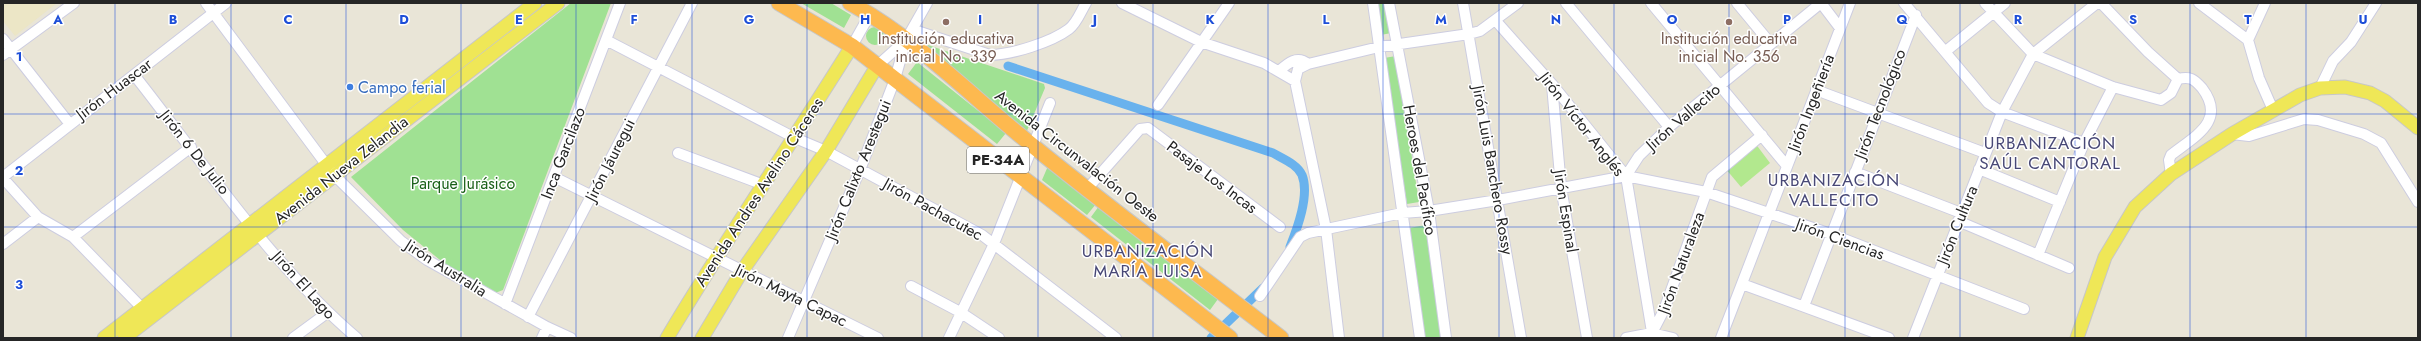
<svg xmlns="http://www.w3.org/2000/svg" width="2421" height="341" font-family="Jost,sans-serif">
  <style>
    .education { fill: #ece6c6 }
    .green { fill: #a0e193 }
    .pitch { fill: #b2e88e }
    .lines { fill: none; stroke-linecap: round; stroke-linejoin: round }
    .canal { stroke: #69b2ed; stroke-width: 9 }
    .minor-casing { stroke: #cdcde0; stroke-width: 12 }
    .major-casing { stroke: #c7c7c7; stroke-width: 15 }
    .highway-casing { stroke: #c7c7c7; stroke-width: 17 }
    .minor { stroke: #fff; stroke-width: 10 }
    .major { stroke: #efe757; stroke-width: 13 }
    .highway { stroke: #fdb94f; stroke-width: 15 }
    .grid { fill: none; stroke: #1d4ed8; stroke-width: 1; stroke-opacity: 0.55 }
    .education-dot { fill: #8d6e63; stroke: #fff; stroke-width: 1.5 }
    .shop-dot { fill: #3f7fe0; stroke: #fff; stroke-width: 1.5 }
    .labels { text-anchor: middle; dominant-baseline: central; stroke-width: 3; stroke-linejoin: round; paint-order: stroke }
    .shield { fill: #fff; stroke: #676767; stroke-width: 1 }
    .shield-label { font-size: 15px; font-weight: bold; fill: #262626 }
    .education-label { font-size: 16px; fill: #785e54; stroke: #fff }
    .shop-label { font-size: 16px; fill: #366cbe; stroke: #fff; text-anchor: start }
    .street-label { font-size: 16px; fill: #262626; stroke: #fff }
    .park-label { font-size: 16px; fill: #1b6119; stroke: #fff }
    .neighbourhood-label { font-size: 17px; letter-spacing: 1px; fill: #484876; stroke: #fff }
    .grid-label { font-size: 13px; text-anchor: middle; font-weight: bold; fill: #1d4ed8; stroke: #fff; stroke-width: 3; stroke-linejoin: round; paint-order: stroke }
  </style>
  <rect width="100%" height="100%" fill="#e9e5d7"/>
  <!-- education -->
  <path class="education" d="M 3,3 L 57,3 L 15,36 L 3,21 Z"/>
  <!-- green -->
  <path class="green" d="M 571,3 L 611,3 L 503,290 L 495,293 L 445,264 L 403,230 L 351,177 Z
    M 801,3 L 831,3 L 851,15 L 844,28 Z
    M 1376,3 L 1387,3 L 1391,33 L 1381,35 Z
    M866 36a9 9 0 1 1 18 0a9 9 0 1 1-18 0Z
    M 922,43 L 1044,84 L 1045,88 L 1026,133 Z
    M 1396,56 L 1419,202 L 1407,204 L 1384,58 Z
    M 917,62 L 1006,133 L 997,144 L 908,74 Z
    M 1048,166 L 1096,204 L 1087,215 L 1042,180 Z
    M 1099,206 L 1218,299 L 1210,310 L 1091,217 Z
    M 1426,225 L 1443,338 L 1425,338 L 1409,228 Z"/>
  <!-- pitch -->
  <path class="pitch" d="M 1755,143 L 1770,163 L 1741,187 L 1725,168 Z"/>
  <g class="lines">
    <!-- canal -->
    <path class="canal" d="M 1008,66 L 1273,153 C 1283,159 1297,164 1302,175 C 1310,195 1297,229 1290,247
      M 1211,338 L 1263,288"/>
    <!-- minor casing -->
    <g class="minor-casing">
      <path id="minor" d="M 206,3 L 334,175 L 401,241 L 427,260 L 547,327 L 571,338
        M 1122,3 L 1201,42 L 1264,63 L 1295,81 L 1326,229 L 1339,338
        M 1373,3 L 1420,338
        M 1389,3 L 1429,211 L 1446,338
        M 1463,3 L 1521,338
        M 1566,3 L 1669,127
        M 1651,3 L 1787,166
        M 1737,3 L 1771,44
        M 1821,3 L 1840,28
        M 1904,3 L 1988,103 L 2002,112 L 2084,143
        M 1985,3 L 2033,54 L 2113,87 L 2161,100 L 2171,93 L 2178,79
        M 2101,3 L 2148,52 L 2178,79
        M 2199,3 L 2248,40 L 2259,78 L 2273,110
        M 1496,21 L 1552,84 L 1626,176 L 1653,338
        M 914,30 L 990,55 C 1011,55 1052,42 1069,29 C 1077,23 1081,11 1086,3
        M 3,39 L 69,123
        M 606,40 L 795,138 L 826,151 L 982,235 L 1116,338
        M 2248,40 L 2265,3
        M 852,46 L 870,14
        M 1946,51 L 2005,3
        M 3,55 L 74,3
        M 877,66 L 906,40
        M 1279,71 C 1288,63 1297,55 1308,64
        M 135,76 C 203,162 273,267 357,338
        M 1295,81 L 1298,69 L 1308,64 L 1379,47 L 1469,34 L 1480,31 L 1518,3
        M 1552,85 L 1561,187 L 1587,338
        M 2320,88 L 2333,61 L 2351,42 L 2376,3
        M 1816,90 L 1985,153
        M 1158,105 L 1229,3
        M 2232,134 L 2249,136 L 2304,119 L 2318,120 L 2364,134 L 2381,143 L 2418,202
        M 678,153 L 764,185
        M 1979,169 L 2060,202
        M 1855,172 L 1961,213
        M 2171,174 L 2169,160 L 2171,155 C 2195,136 2227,121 2202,88 C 2194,79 2190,76 2178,79
        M 1626,176 L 1639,156 L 1669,127 L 1821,3
        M 3,177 L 226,3
        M 554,177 L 878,338
        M 3,178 L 38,217 L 73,237 L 142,308
        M 1087,189 L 1140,129 L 1148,128 L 1280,227
        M 1958,221 L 2069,268
        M 73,237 L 191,147
        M 3,244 L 38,217
        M 2038,255 L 2084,143 L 2113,87
        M 1742,284 L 1889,338
        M 911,286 L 960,312 L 999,338
        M 1260,296 L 1300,237 L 1308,233 L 1402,213 L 1429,211 L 1498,200 L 1626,176 L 1706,192 L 1831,234 L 2024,309
        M 505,304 L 620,3
        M 1804,306 L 1916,15
        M 528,317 L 692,3
        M 1652,333 L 1664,310 L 1712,177 L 1762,135
        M 293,338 L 327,313
        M 542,338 L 547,327
        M 788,338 L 860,170 L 895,79 L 906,40 L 927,3
        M 949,338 L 993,246 L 1050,103
        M 1626,338 L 1652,333 L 1673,338
        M 1721,338 L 1850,3
        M 1913,338 L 2002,112 L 2033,54 L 2097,3"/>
    </g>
    <!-- major casing -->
    <g class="major-casing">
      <path id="major" d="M 104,338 L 535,3
        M 124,338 L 558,3
        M 667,338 C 726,239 791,144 852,46
        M 702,338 L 742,271 L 826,151 L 877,66
        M 2077,338 L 2105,257 L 2135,207 L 2171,174 L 2232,134 L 2300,95 L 2320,88 L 2345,87 L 2370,93 L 2385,101 L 2418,128"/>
    </g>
    <!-- highway casing -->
    <g class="highway-casing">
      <path id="highway" d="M 779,3 L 852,46 L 1230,338
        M 850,3 C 918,40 973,98 1033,146 C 1114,212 1198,274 1281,338"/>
    </g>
    <!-- minor -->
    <use href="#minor" class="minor"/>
    <!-- major -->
    <use href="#major" class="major"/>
    <!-- highway -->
    <use href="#highway" class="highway"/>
  </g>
  <!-- grid -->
  <path class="grid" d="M 115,3 L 115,338M 231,3 L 231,338M 346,3 L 346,338M 461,3 L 461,338M 576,3 L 576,338M 692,3 L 692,338M 807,3 L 807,338M 922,3 L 922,338M 1038,3 L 1038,338M 1153,3 L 1153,338M 1268,3 L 1268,338M 1383,3 L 1383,338M 1499,3 L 1499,338M 1614,3 L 1614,338M 1729,3 L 1729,338M 1845,3 L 1845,338M 1960,3 L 1960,338M 2075,3 L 2075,338M 2190,3 L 2190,338M 2306,3 L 2306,338M 3,114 L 2418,114M 3,227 L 2418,227"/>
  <!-- markers -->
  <g class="education-dot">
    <circle cx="946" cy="22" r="4"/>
    <circle cx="1729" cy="22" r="4"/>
  </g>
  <circle class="shop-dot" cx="350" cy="87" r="4"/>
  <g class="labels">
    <!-- shield labels -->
    <rect class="shield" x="967" y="147" width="62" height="26" rx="3"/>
    <g class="shield-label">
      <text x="998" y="160">PE-34A</text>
    </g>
    <!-- education labels -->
    <g class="education-label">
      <text x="946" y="38">Institución educativa<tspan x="946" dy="18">inicial No. 339</tspan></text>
      <text x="1729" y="38">Institución educativa<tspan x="1729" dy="18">inicial No. 356</tspan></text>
    </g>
    <!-- shop labels -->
    <g class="shop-label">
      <text x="358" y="87">Campo ferial</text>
    </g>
    <!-- street labels -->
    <g class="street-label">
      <text transform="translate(114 89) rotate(-37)">Jirón Huascar</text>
      <text transform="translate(1811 103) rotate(-69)">Jirón Ingeñiería</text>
      <text transform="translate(1880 104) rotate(-69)">Jirón Tecnológico</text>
      <text transform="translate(1683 117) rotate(-41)">Jirón Vallecito</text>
      <text transform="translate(1582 124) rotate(52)">Jirón Víctor Anglés</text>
      <text transform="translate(195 152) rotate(52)">Jirón 6 De Julio</text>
      <text transform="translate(563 153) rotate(-69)">Inca Garcilazo</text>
      <text transform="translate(1077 156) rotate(38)">Avenida Circunvalación Oeste</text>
      <text transform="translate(610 160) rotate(-63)">Jirón Jáuregui</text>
      <text transform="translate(341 170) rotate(-38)">Avenida Nueva Zelandia</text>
      <text transform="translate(858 170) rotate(-68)">Jirón Calixto Arestegui</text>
      <text transform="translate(1420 170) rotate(80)">Heroes del Pacífico</text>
      <text transform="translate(1493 170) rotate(80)">Jirón Luis Banchero Rossy</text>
      <text transform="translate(1212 177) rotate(37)">Pasaje Los Incas</text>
      <text transform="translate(759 192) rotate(-57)">Avenida Andres Avelino Cáceres</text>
      <text transform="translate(933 209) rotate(29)">Jirón Pachacutec</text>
      <text transform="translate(1566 211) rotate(81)">Jirón Espinal</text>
      <text transform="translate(1957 225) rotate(-68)">Jirón Cultura</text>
      <text transform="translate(1840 239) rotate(20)">Jirón Ciencias</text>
      <text transform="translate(1681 263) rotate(-70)">Jirón Naturaleza</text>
      <text transform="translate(446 268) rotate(32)">Jirón Australia</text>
      <text transform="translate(304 285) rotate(48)">Jirón El Lago</text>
      <text transform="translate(791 295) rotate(26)">Jirón Mayta Capac</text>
    </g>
    <!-- park labels -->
    <g class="park-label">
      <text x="463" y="183">Parque Jurásico</text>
    </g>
    <!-- neighbourhood labels -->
    <g class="neighbourhood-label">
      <text x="2050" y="143">URBANIZACIÓN<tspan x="2050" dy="20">SAÚL CANTORAL</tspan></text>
      <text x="1834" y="180">URBANIZACIÓN<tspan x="1834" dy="20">VALLECITO</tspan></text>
      <text x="1148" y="251">URBANIZACIÓN<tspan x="1148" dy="20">MARÍA LUISA</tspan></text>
    </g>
  </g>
  <g class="grid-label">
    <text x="58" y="24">A</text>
    <text x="173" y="24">B</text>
    <text x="288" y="24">C</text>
    <text x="404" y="24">D</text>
    <text x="519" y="24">E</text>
    <text x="634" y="24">F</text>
    <text x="749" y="24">G</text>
    <text x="865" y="24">H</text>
    <text x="980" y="24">I</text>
    <text x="1095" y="24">J</text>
    <text x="1210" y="24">K</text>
    <text x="1326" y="24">L</text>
    <text x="1441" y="24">M</text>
    <text x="1556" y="24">N</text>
    <text x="1672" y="24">O</text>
    <text x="1787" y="24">P</text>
    <text x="1902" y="24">Q</text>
    <text x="2018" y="24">R</text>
    <text x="2133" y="24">S</text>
    <text x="2248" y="24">T</text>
    <text x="2363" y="24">U</text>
    <text x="19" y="61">1</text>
    <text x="19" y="175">2</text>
    <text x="19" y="289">3</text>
  </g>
  <!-- border -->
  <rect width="2421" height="341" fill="none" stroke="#262626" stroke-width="8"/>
</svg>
